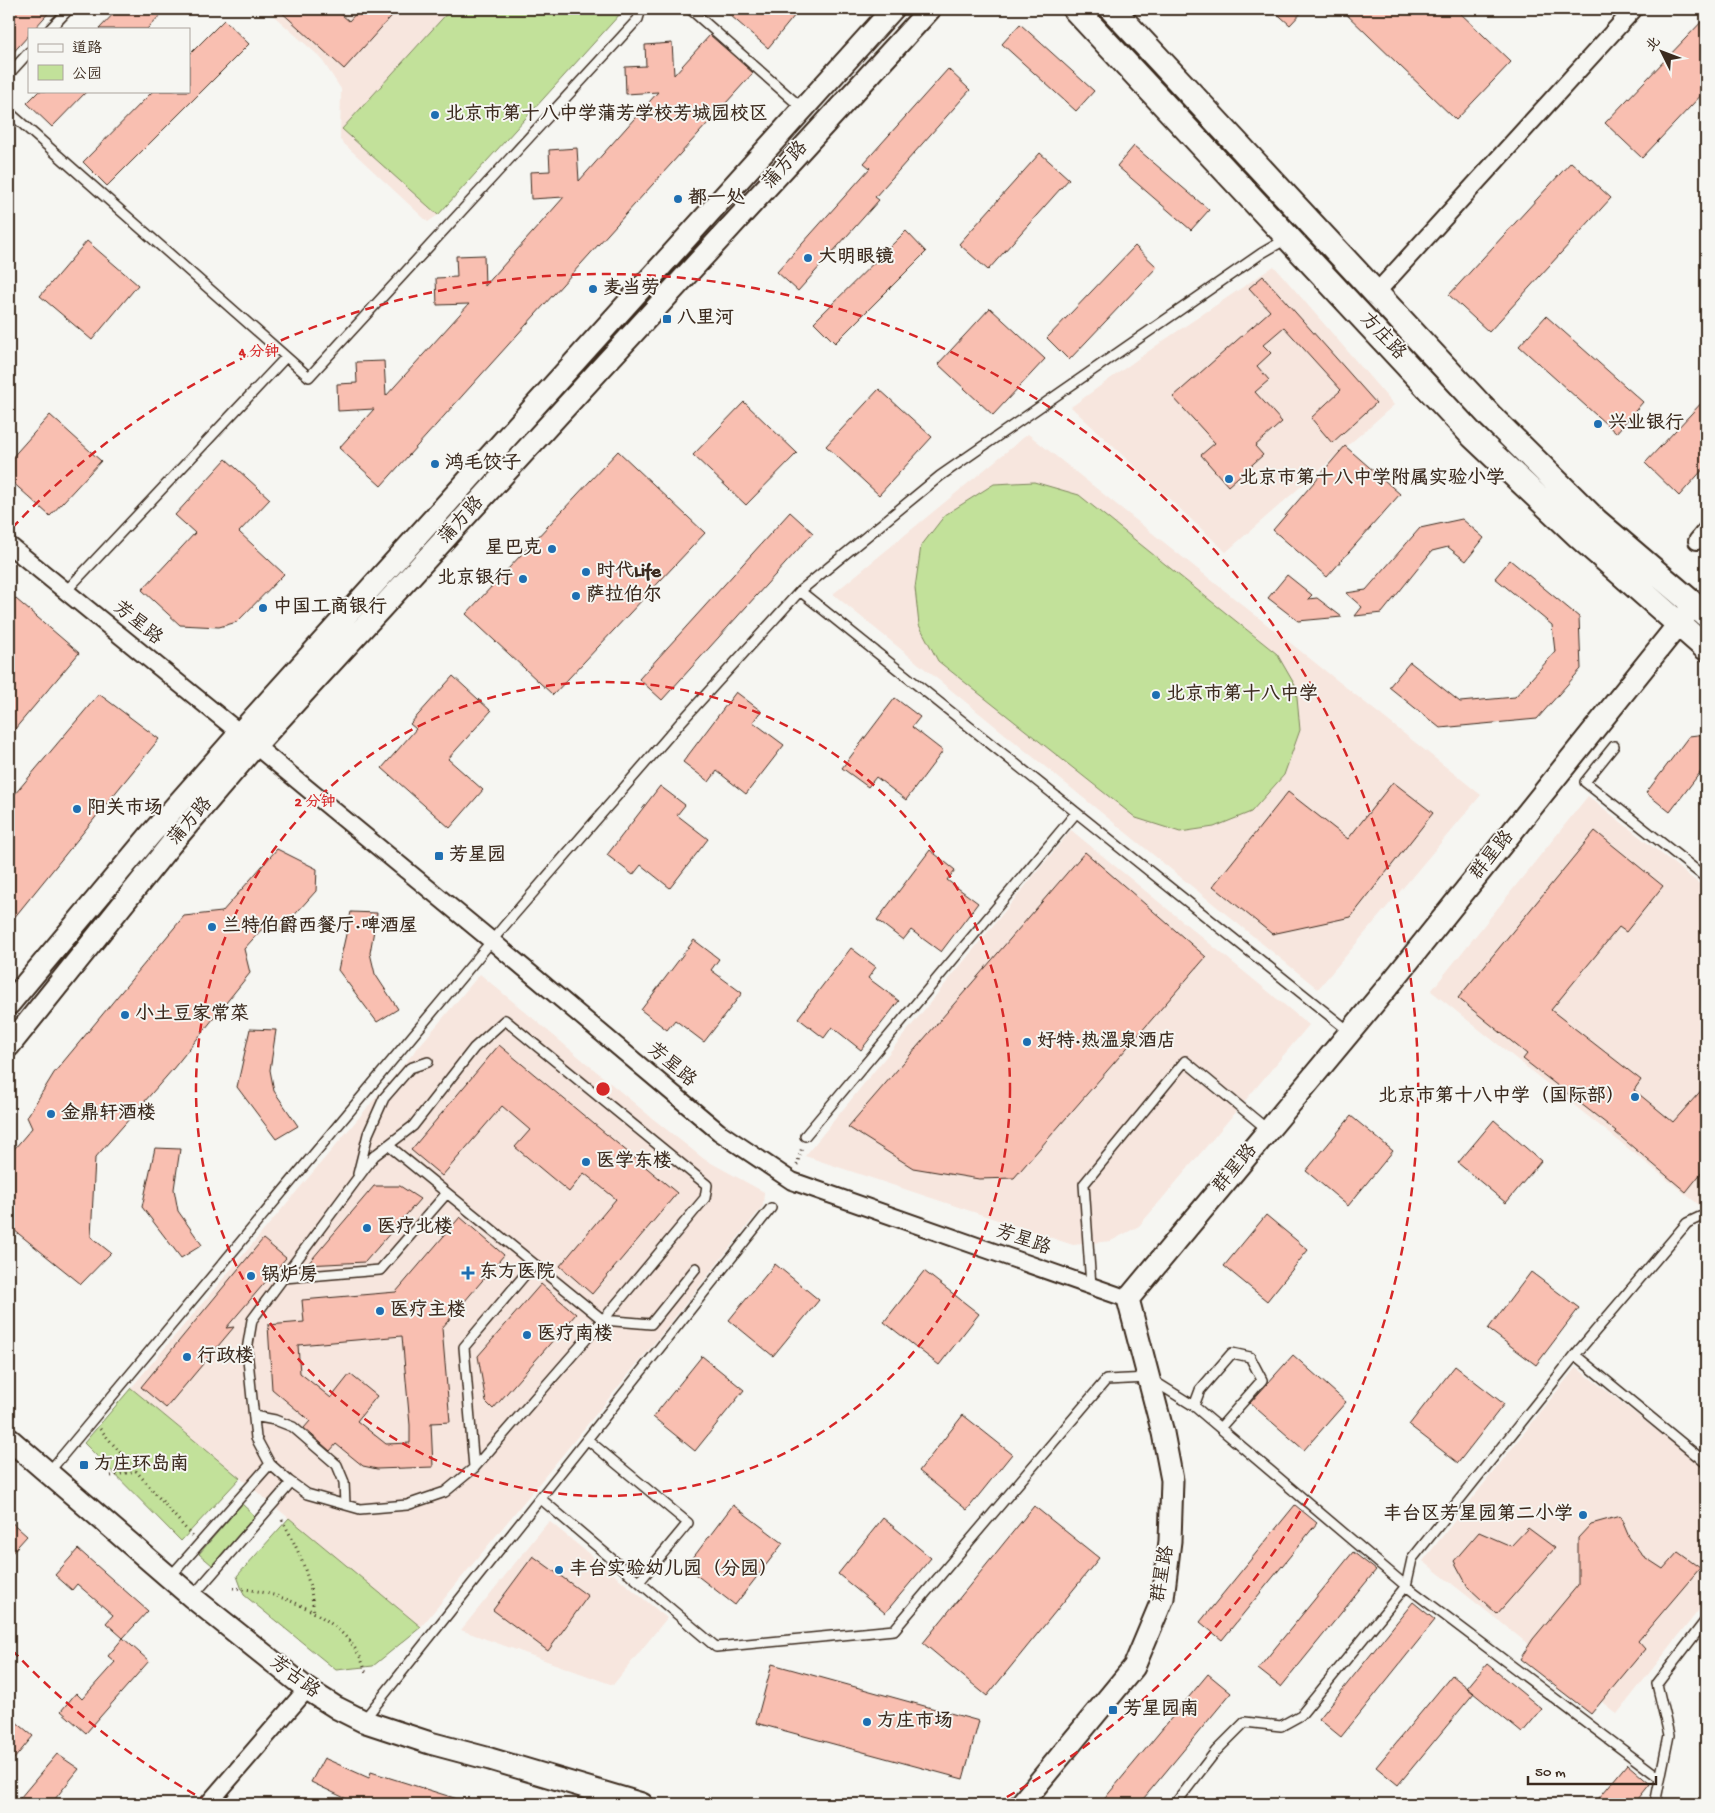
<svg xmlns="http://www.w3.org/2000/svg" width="1715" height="1813" font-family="'Gochi Hand','LXGW WenKai TC',sans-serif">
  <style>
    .built { fill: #f7e6de }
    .green { fill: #c2e19a; stroke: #7e865c }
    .building { fill: #f9bfb1; stroke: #3b2a1e; fill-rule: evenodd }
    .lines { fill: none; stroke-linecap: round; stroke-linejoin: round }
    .service-casing { stroke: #3b2a1e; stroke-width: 12 }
    .minor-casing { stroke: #3b2a1e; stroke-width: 20 }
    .tertiary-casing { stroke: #3b2a1e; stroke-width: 25 }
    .secondary-casing { stroke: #3b2a1e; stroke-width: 28 }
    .path { stroke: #3b2a1e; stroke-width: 3; stroke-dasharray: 1 4; stroke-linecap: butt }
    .service { stroke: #f6f6f2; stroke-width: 9 }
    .minor { stroke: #f6f6f2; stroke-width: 16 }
    .tertiary { stroke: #f6f6f2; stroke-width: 21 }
    .secondary { stroke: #f6f6f2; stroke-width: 24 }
    .ring { fill: none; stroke: #d62828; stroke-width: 2.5; stroke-dasharray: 9 6 }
    .poi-dot { fill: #1f6fb2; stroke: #f6f6f2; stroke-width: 2 }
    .labels { text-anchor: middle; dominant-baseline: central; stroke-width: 4; stroke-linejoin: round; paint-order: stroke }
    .poi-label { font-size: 19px; font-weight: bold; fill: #3b2a1e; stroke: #f6f6f2; text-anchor: start }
    .street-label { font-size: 19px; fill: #3b2a1e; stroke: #f6f6f2 }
    .centre { fill: #d62828; stroke: #f6f6f2; stroke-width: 2.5 }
    .ring-label { font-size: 15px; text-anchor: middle; font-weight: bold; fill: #d62828; stroke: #f6f6f2; stroke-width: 4; stroke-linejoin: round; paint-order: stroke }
  </style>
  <rect width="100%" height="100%" fill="#f6f6f2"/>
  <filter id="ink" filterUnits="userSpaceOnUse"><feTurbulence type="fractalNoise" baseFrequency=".02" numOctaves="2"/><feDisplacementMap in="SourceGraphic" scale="10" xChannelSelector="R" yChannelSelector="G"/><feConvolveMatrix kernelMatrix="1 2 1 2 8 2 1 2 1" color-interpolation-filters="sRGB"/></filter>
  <g filter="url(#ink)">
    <!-- built -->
    <path class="built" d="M 266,9 L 622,9 L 621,13 L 438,215 L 428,222 L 340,140 L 341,89 L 320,57 Z
      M 1274,266 L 1394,405 L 1226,552 L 1071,407 L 1160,343 Z
      M 1028,434 L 1481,795 L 1318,989 L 833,594 Z
      M 1588,796 L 1706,889 L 1706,1203 L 1703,1208 L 1431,991 Z
      M 1071,830 L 1309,1025 L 1139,1226 L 1111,1241 L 1073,1245 L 805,1156 Z
      M 480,974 L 652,1118 L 704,1159 L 764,1192 L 763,1206 L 656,1341 L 421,1627 L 131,1388 Z
      M 1576,1367 L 1706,1469 L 1706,1601 L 1617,1714 L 1423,1561 Z
      M 549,1521 L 667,1618 L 613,1685 L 461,1630 Z"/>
    <!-- green -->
    <path class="green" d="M 451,9 L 622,9 L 621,13 L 438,215 L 342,129 Z
      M 1034,482 L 1079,495 L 1277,654 L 1296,687 L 1300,730 L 1284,775 L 1251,812 L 1214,827 L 1180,832 L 1136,818 L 938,661 L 919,625 L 915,588 L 921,546 L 945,515 L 994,484 Z
      M 131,1388 L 240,1478 L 181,1541 L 84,1443 Z
      M 242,1504 L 255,1516 L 212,1565 L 199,1554 Z
      M 289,1518 L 421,1627 L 373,1666 L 336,1670 L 244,1595 L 237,1576 Z"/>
    <!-- building -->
    <path class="building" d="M 9,9 L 52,9 L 34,29 L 29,29 L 29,35 L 9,57 Z
      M 118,9 L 166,9 L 147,29 L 99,29 Z
      M 278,9 L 335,9 L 349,21 L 360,9 L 398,9 L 344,69 Z
      M 723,9 L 800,9 L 768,48 Z
      M 1272,9 L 1305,9 L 1290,25 Z
      M 1341,9 L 1456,9 L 1511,62 L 1456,120 Z
      M 1706,17 L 1706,90 L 1642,158 L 1605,123 Z
      M 224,20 L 249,44 L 107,186 L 83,162 L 153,91 L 189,91 L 189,55 Z
      M 1020,24 L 1094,91 L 1076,111 L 1002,44 Z
      M 710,35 L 753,73 L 381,486 L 339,448 L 374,409 L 338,411 L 337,384 L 357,383 L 356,362 L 384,361 L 386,396 L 469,304 L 437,305 L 436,278 L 457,277 L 456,256 L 484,255 L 485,286 L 564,197 L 531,199 L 530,172 L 550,171 L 549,150 L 577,148 L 579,181 L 658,92 L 626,94 L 625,67 L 646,66 L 645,45 L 672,43 L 674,75 Z
      M 948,69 L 970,90 L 875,197 L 879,200 L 798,291 L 777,272 L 870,168 L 864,163 Z
      M 39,91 L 87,91 L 52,127 L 27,103 Z
      M 1134,146 L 1209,210 L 1191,230 L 1117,166 Z
      M 1040,153 L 1069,179 L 988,270 L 959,244 Z
      M 1571,162 L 1611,198 L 1489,332 L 1449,295 Z
      M 906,231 L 926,252 L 835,343 L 814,322 Z
      M 87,241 L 138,285 L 92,340 L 40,296 Z
      M 1135,246 L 1157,267 L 1069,360 L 1047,338 Z
      M 1263,276 L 1376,403 L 1332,443 L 1311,418 L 1341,390 L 1284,327 L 1263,345 L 1271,353 L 1257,366 L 1269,380 L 1255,392 L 1282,422 L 1255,446 L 1263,455 L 1228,486 L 1201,455 L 1215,443 L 1173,397 L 1270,311 L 1249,288 Z
      M 990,308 L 1045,359 L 993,415 L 938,364 Z
      M 1546,316 L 1643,402 L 1616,433 L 1519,346 Z
      M 879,389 L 932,437 L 879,495 L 826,446 Z
      M 1706,398 L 1706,466 L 1679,496 L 1645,463 Z
      M 744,402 L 797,453 L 746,505 L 693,455 Z
      M 50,415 L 101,461 L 50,516 L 9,479 L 9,461 Z
      M 1345,446 L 1400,494 L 1327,577 L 1273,530 Z
      M 618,451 L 705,533 L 553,695 L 466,614 Z
      M 226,459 L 270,499 L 239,532 L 284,574 L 237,622 L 219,627 L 180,625 L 142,590 L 195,533 L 175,515 Z
      M 790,512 L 813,533 L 662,700 L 639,679 Z
      M 1462,519 L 1484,538 L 1466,561 L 1448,547 L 1432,551 L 1382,613 L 1355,616 L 1362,607 L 1346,593 L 1366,590 L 1420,528 Z
      M 1510,560 L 1579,617 L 1581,669 L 1537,719 L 1440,728 L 1389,687 L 1410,662 L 1460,702 L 1515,697 L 1555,652 L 1552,625 L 1495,578 Z
      M 1287,575 L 1312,595 L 1308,599 L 1317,598 L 1342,617 L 1298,621 L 1268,598 Z
      M 9,593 L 79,653 L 9,736 Z
      M 453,676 L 491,711 L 448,759 L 483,790 L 450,828 L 382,768 L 416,729 L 410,724 Z
      M 736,692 L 761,711 L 753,722 L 784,745 L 746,794 L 717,771 L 709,782 L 683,762 Z
      M 99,694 L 159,739 L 9,924 L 9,801 Z
      M 895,698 L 920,717 L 912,727 L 943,751 L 906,800 L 876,777 L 868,787 L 842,768 Z
      M 1706,734 L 1706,765 L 1670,812 L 1646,793 L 1689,736 Z
      M 1393,782 L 1433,813 L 1351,917 L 1272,934 L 1213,886 L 1288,792 L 1348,839 Z
      M 660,786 L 685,805 L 677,815 L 708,839 L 670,888 L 641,865 L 633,875 L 607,855 Z
      M 1595,831 L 1663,886 L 1626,932 L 1619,927 L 1551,1010 L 1641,1080 L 1634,1090 L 1673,1122 L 1706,1085 L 1706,1167 L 1686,1192 L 1615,1132 L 1616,1131 L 1523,1059 L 1527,1054 L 1458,998 Z
      M 277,849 L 317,869 L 316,891 L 281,930 L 261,930 L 244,949 L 250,973 L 173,1069 L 95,1158 L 91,1237 L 111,1253 L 81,1284 L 9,1226 L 9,1155 L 32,1128 L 27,1117 L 54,1073 L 184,916 L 222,912 Z
      M 930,850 L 955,870 L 947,880 L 978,903 L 941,952 L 911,930 L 903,940 L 877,920 Z
      M 1085,852 L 1206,957 L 1014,1178 L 979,1179 L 913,1168 L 848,1127 Z
      M 351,912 L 377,913 L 370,953 L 375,974 L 398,1009 L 377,1022 L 338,970 Z
      M 694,940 L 719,959 L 711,970 L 742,993 L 704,1042 L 675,1020 L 667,1030 L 641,1010 Z
      M 851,948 L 876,967 L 868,978 L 899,1001 L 861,1050 L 832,1027 L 824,1038 L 798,1018 Z
      M 250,1029 L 276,1030 L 270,1070 L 274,1091 L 298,1126 L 276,1139 L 237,1087 Z
      M 499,1045 L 677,1193 L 592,1294 L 560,1266 L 616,1199 L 584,1173 L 569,1192 L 515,1147 L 530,1130 L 502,1106 L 442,1176 L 411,1150 Z
      M 1351,1116 L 1393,1151 L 1348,1206 L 1306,1171 Z
      M 1494,1120 L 1541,1161 L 1506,1203 L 1458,1163 Z
      M 155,1148 L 180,1149 L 174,1189 L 178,1211 L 202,1245 L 181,1258 L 142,1207 Z
      M 374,1186 L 400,1186 L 420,1199 L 365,1262 L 307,1265 Z
      M 1266,1215 L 1308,1250 L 1267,1301 L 1224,1266 Z
      M 460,1217 L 504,1255 L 442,1328 L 450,1422 L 431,1423 L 433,1467 L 377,1469 L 363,1466 L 336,1444 L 330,1451 L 304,1428 L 310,1421 L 272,1389 L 268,1325 L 304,1322 L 302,1300 L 396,1292 ZM 402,1336 L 410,1425 L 410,1443 L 386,1444 L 357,1421 L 377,1396 L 350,1374 L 331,1398 L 300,1373 L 298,1345 Z
      M 263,1239 L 286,1258 L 226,1328 L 234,1327 L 166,1408 L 141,1387 Z
      M 775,1264 L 819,1300 L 773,1356 L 729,1320 Z
      M 924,1271 L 979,1314 L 939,1365 L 884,1322 Z
      M 1531,1272 L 1579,1308 L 1536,1365 L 1488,1329 Z
      M 541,1284 L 576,1314 L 493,1409 L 486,1402 L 478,1356 Z
      M 1293,1355 L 1346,1402 L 1304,1450 L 1250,1403 Z
      M 702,1356 L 744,1390 L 695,1451 L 653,1417 Z
      M 1455,1366 L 1504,1404 L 1458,1463 L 1409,1425 Z
      M 963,1415 L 1012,1454 L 967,1510 L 919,1471 Z
      M 733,1505 L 783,1543 L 735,1605 L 686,1567 Z
      M 1295,1505 L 1317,1523 L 1222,1640 L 1200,1622 Z
      M 1034,1506 L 1099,1558 L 987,1696 L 923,1643 Z
      M 1620,1516 L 1629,1537 L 1643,1556 L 1663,1569 L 1678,1552 L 1700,1568 L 1638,1641 L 1645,1649 L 1591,1714 L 1520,1659 L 1533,1639 L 1578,1585 L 1578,1538 L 1591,1524 Z
      M 883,1518 L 931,1558 L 885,1613 L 838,1574 Z
      M 9,1520 L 27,1536 L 9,1556 Z
      M 1528,1528 L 1555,1548 L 1497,1614 L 1468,1587 L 1454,1561 L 1479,1532 L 1511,1546 Z
      M 78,1549 L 148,1611 L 123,1638 L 106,1623 L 113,1615 L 77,1584 L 72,1590 L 55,1575 Z
      M 1353,1552 L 1376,1570 L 1281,1687 L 1258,1669 Z
      M 533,1556 L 588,1596 L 548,1651 L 493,1610 Z
      M 1413,1602 L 1435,1620 L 1341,1737 L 1319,1719 Z
      M 123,1638 L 149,1661 L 86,1733 L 61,1711 L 76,1693 L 82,1699 L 115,1662 L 108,1656 Z
      M 772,1664 L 979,1721 L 963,1779 L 756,1723 Z
      M 1487,1664 L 1542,1709 L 1522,1733 L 1467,1688 Z
      M 1208,1674 L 1231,1693 L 1139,1804 L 1100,1804 Z
      M 1452,1675 L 1474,1693 L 1398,1785 L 1376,1767 Z
      M 9,1716 L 33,1736 L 9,1765 Z
      M 57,1754 L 79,1769 L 51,1804 L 15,1804 Z
      M 324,1758 L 369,1778 L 371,1772 L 464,1801 L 464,1804 L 357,1804 L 311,1782 Z
      M 1627,1764 L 1650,1784 L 1634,1804 L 1594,1804 Z"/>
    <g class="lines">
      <!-- service casing -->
      <g class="service-casing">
        <path id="service" d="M 690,9 L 803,109
          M 50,29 L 69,9
          M 9,74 L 29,52
          M 9,112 L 309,377 L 638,19 L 641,9
          M 66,591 L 286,357
          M 800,591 L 1350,1032
          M 1614,746 L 1585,782 L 1706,878
          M 505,1020 L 707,1185 L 705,1198 L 603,1320 L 474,1468 L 445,1492 L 407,1505 L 360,1509 L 307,1494 L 289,1481 L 270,1464 L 256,1438 L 247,1350 L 252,1320 L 374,1156 L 413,1126 L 474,1048 Z
          M 805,1136 L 1076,813
          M 388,1145 L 603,1320 L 651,1324 L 696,1268
          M 358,1174 L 368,1134 L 384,1098 L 410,1068 L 428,1062
          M 284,1278 L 380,1270 L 447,1193
          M 1091,1286 L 1084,1184 L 1185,1061 L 1268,1130
          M 1575,1355 L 1687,1223 L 1706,1214
          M 1194,1406 L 1200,1390 L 1232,1353 L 1250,1357 L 1262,1380 L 1220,1428
          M 254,1416 L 275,1420 L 293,1427 L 337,1465 L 344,1482 L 345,1504
          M 588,1440 L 688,1523 L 639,1582
          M 474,1468 L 464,1347 L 534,1264
          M 48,1473 L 505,925 L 681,722 L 800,591 L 940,476 L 1262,253 L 1288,238
          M 541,1499 L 716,1647 L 894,1630 L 1106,1380 L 1149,1378 L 1194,1406 L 1406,1586 L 1301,1715 L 1281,1726 L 1245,1722 L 1216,1751 L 1175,1804
          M 169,1578 L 270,1464
          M 192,1597 L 291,1483
          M 363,1721 L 771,1208
          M 1660,1778 L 1406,1586 L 1412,1559 L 1575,1355 L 1706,1463
          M 1655,1804 L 1669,1735 L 1657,1684 L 1706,1620"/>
      </g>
      <!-- minor casing -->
      <g class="minor-casing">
        <path id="minor" d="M 1376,293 L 1634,9
          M 1697,541 L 1706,530
          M 9,545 L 240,733 L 492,941 L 719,1132 L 792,1181 L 1128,1299
          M 208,1804 L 307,1689"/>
      </g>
      <!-- tertiary casing -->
      <g class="tertiary-casing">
        <path id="tertiary" d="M 9,1004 L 151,834 L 240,733 L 893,9
          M 9,1046 L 171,844 L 255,746 L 930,9
          M 9,1439 L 192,1597 L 307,1689 L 337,1708 L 363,1721 L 430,1743 L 490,1759 L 642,1804
          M 1021,1804 L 1134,1667 L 1163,1598 L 1170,1541 L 1172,1480 L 1163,1433 L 1128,1299 L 1395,978 L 1689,611"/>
      </g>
      <!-- secondary casing -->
      <g class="secondary-casing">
        <path id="secondary" d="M 1075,9 L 1473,436 L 1581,538 L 1706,648
          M 1112,9 L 1491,417 L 1596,521 L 1706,615"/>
      </g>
      <!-- path -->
      <path class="path" d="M 797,1165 L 802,1147
        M 100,1429 L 192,1536
        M 111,1476 L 136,1471
        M 282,1520 C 299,1550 311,1578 314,1613
        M 233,1588 C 277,1590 336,1614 359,1655 C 362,1660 364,1667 366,1673"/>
      <!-- service -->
      <use href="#service" class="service"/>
      <!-- minor -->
      <use href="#minor" class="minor"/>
      <!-- tertiary -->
      <use href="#tertiary" class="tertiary"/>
      <!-- secondary -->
      <use href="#secondary" class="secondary"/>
    </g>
  </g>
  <!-- distance rings -->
  <g class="ring">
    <circle cx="603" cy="1089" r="407"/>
    <path d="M208 1802A815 815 0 0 1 12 1650M12 528A815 815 0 1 1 998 1802"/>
  </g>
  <!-- markers -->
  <g class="poi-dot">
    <circle cx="435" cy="115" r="5"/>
    <circle cx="678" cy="199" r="5"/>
    <circle cx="808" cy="258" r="5"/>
    <circle cx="593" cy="289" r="5"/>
    <rect x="662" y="314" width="10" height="10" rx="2.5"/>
    <circle cx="1598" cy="424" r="5"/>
    <circle cx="435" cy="464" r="5"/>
    <circle cx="1229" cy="479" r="5"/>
    <circle cx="552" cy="549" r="5"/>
    <circle cx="586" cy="572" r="5"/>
    <circle cx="523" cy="579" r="5"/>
    <circle cx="576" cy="596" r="5"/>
    <circle cx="263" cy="608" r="5"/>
    <circle cx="1156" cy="695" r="5"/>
    <circle cx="77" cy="809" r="5"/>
    <rect x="434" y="851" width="10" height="10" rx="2.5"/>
    <circle cx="212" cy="927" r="5"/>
    <circle cx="125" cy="1015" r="5"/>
    <circle cx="1027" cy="1042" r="5"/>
    <circle cx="1635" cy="1097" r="5"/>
    <circle cx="51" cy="1114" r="5"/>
    <circle cx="586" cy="1162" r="5"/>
    <circle cx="367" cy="1228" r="5"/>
    <path d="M465.5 1265.5h5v5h5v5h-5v5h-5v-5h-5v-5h5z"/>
    <circle cx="251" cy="1276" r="5"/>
    <circle cx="380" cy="1311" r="5"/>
    <circle cx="527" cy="1335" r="5"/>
    <circle cx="187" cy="1357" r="5"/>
    <rect x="79" y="1460" width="10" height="10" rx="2.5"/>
    <circle cx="1583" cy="1515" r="5"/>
    <circle cx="559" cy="1570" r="5"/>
    <rect x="1108" y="1705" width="10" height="10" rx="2.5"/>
    <circle cx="867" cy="1722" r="5"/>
  </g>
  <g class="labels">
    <!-- poi labels -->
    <g class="poi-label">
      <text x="445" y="115">北京市第十八中学蒲芳学校芳城园校区</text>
      <text x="688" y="199">都一处</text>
      <text x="818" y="258">大明眼镜</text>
      <text x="603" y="289">麦当劳</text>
      <text x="677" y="319">八里河</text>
      <text x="1608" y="424">兴业银行</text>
      <text x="445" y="464">鸿毛饺子</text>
      <text x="1239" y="479">北京市第十八中学附属实验小学</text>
      <text x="542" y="549" text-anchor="end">星巴克</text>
      <text x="596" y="572">时代Life</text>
      <text x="513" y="579" text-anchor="end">北京银行</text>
      <text x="586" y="596">萨拉伯尔</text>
      <text x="273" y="608">中国工商银行</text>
      <text x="1166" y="695">北京市第十八中学</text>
      <text x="87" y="809">阳关市场</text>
      <text x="449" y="856">芳星园</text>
      <text x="222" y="927">兰特伯爵西餐厅·啤酒屋</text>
      <text x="135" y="1015">小土豆家常菜</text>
      <text x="1037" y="1042">好特·热温泉酒店</text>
      <text x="1625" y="1097" text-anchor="end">北京市第十八中学（国际部）</text>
      <text x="61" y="1114">金鼎轩酒楼</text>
      <text x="596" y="1162">医学东楼</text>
      <text x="377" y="1228">医疗北楼</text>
      <text x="479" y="1273">东方医院</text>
      <text x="261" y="1276">锅炉房</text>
      <text x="390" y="1311">医疗主楼</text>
      <text x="537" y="1335">医疗南楼</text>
      <text x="197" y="1357">行政楼</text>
      <text x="94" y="1465">方庄环岛南</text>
      <text x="1573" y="1515" text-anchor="end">丰台区芳星园第二小学</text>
      <text x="569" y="1570">丰台实验幼儿园（分园）</text>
      <text x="1123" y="1710">芳星园南</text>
      <text x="877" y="1722">方庄市场</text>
    </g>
    <!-- street labels -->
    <g class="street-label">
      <text transform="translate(786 166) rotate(-48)">蒲方路</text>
      <text transform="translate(1382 337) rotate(47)">方庄路</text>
      <text transform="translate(462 521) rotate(-48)">蒲方路</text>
      <text transform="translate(137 624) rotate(39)">芳星路</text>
      <text transform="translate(191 822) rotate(-49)">蒲方路</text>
      <text transform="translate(1493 856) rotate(-51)">群星路</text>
      <text transform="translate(671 1066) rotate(40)">芳星路</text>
      <text transform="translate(1236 1169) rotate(-50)">群星路</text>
      <text transform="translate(1023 1241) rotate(19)">芳星路</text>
      <text transform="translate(1164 1574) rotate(-80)">群星路</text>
      <text transform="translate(294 1678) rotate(37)">芳古路</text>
    </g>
  </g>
  <circle cx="603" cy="1089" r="8" class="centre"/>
  <g class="ring-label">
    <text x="259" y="356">4 分钟</text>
    <text x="315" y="806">2 分钟</text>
  </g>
  <!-- margin -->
  <rect width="1715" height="1813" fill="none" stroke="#f6f6f2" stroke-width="30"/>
  <rect x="15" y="15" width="1685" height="1783" fill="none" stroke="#3b2a1e" stroke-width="2" filter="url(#ink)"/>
  <!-- legend -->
  <rect x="28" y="28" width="162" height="65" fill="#f6f6f2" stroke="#aba49d"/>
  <rect x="38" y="44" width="25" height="8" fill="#f6f6f2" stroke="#aba49d"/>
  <text x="72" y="52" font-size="15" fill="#3b2a1e">道路</text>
  <rect x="38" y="65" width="25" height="15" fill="#c2e19a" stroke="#aba49d"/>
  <text x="72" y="78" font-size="15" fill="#3b2a1e">公园</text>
  <!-- north arrow -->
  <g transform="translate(1662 52) rotate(312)" stroke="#f6f6f2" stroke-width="4" paint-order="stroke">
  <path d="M0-4L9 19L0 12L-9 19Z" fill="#3b2a1e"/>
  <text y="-8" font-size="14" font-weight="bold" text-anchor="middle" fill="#3b2a1e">北</text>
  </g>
  <!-- scale -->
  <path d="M1528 1776v8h128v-8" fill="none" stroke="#3b2a1e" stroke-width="2.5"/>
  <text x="1535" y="1776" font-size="15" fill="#3b2a1e" stroke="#f6f6f2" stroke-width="4" paint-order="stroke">50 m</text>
</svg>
